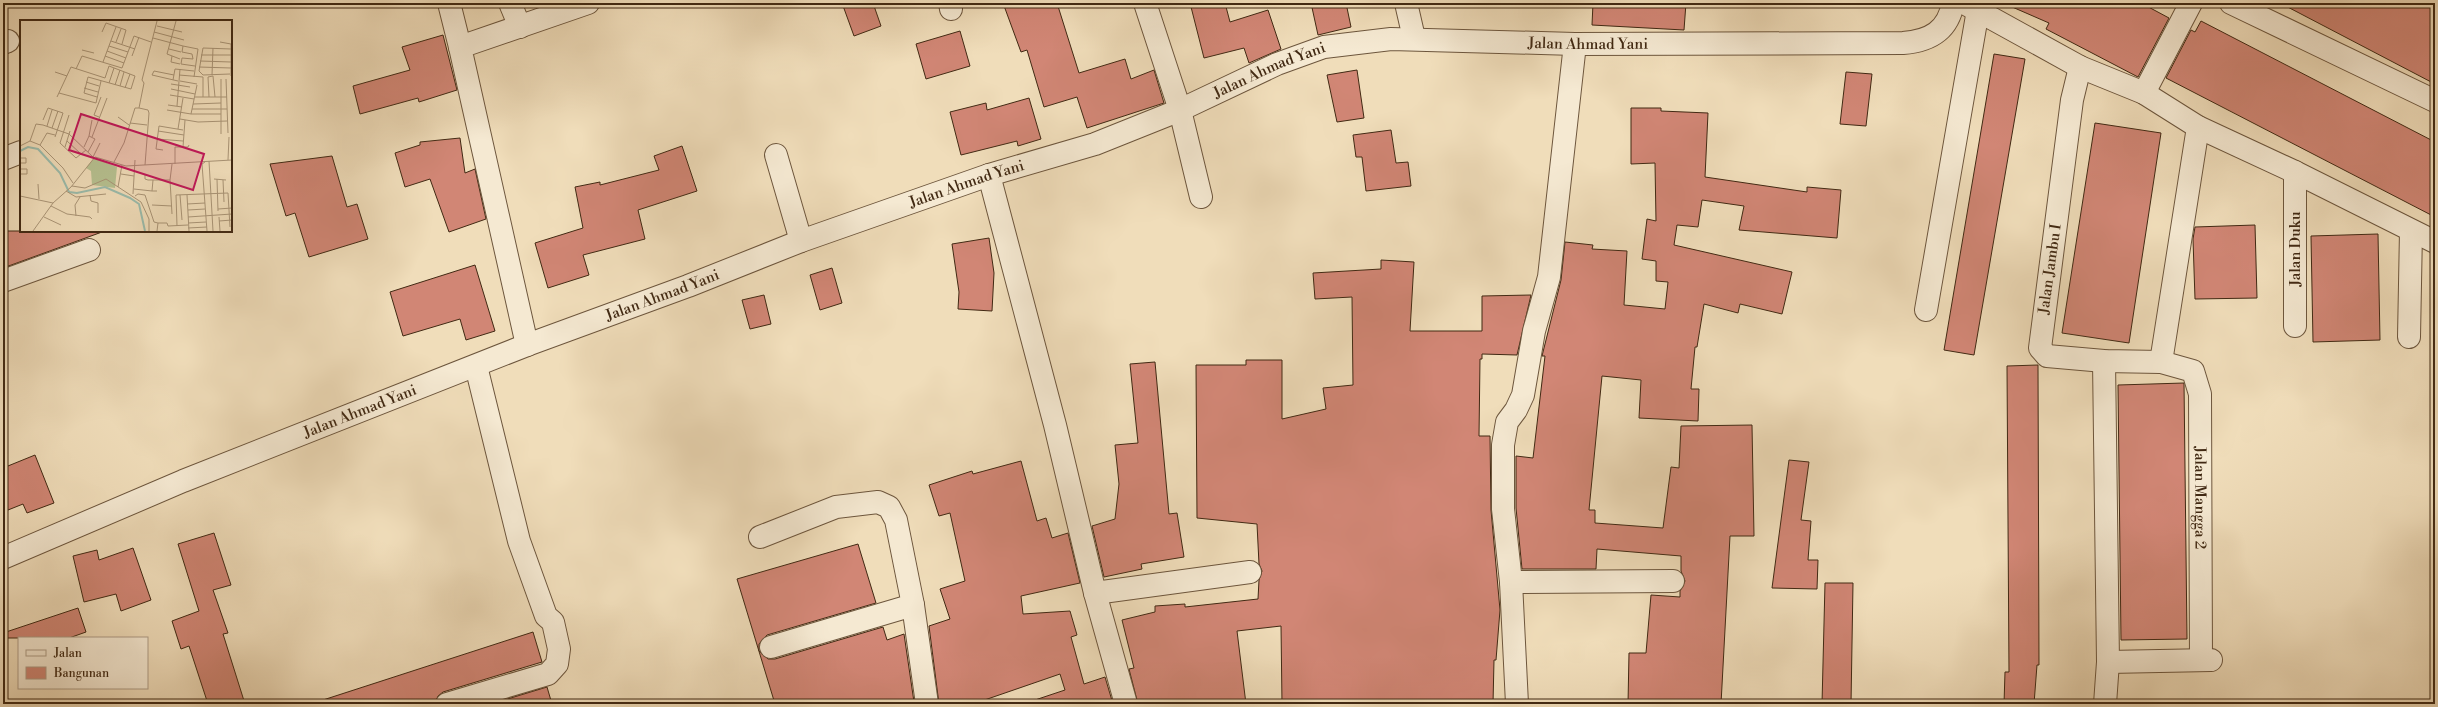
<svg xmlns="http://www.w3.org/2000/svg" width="2438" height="707" font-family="'Libre Bodoni',serif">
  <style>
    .building { fill: #d18675; stroke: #412913 }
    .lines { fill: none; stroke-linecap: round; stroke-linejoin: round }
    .minor-casing { stroke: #6d563d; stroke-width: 24 }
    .minor { stroke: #f5e9d2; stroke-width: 22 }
    .labels { text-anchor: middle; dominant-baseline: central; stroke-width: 3.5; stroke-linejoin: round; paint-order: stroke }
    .street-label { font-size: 15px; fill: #412913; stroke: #f5e9d2 }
    .inset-river { fill: none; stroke: #9bbcac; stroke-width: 2 }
    .inset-road { fill: none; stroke: #aa9577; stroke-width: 1 }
    .view { fill: #c2185b; fill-opacity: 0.15; stroke: #c2185b; stroke-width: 2 }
    .inset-edge { fill: none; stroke: #412913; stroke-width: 2 }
  </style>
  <rect width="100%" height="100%" fill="#f0ddba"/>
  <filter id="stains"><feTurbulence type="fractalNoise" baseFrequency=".005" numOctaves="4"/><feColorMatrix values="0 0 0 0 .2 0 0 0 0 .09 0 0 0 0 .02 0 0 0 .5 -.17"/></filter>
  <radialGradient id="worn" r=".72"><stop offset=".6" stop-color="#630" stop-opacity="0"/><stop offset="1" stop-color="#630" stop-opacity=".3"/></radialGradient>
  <!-- building -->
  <path class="building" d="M 842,3 L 873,3 L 881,26 L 854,36 Z
    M 1003,3 L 1057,3 L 1079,73 L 1125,59 L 1131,79 L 1154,70 L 1164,103 L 1087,128 L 1077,97 L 1044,107 L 1027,50 L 1021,52 Z
    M 1190,3 L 1225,3 L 1230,22 L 1268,10 L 1281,49 L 1249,63 L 1244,48 L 1204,58 Z
    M 1311,3 L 1346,3 L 1351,27 L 1318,35 Z
    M 1593,3 L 1686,3 L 1684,30 L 1592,25 Z
    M 2003,3 L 2141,3 L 2169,18 L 2138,77 L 2046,29 L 2049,23 Z
    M 2280,3 L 2435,3 L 2435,84 L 2347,38 Z
    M 2201,21 L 2435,142 L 2435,217 L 2166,78 L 2191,30 L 2195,32 Z
    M 960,31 L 970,66 L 926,79 L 916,44 Z
    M 443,35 L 457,90 L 419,102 L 418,98 L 360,114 L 353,86 L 410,70 L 402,47 Z
    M 1994,54 L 2025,59 L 1974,355 L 1944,350 Z
    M 1357,70 L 1364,118 L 1337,122 L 1327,75 Z
    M 1846,72 L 1872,74 L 1866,126 L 1840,124 Z
    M 1029,98 L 1041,139 L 1018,146 L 1017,141 L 961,155 L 950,112 L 986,103 L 987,110 Z
    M 1631,108 L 1661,108 L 1661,111 L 1708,113 L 1705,177 L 1807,192 L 1807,187 L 1841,190 L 1837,238 L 1739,230 L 1744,206 L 1702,200 L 1698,227 L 1677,225 L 1674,245 L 1792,272 L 1782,314 L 1740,304 L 1738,313 L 1704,304 L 1697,347 L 1695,347 L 1691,389 L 1699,389 L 1698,421 L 1639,418 L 1641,380 L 1602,376 L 1589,510 L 1595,510 L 1595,523 L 1663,528 L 1671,467 L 1679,468 L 1681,426 L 1752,425 L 1754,536 L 1730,536 L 1721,704 L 1628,704 L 1629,653 L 1646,653 L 1651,595 L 1680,597 L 1680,591 L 1685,581 L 1681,571 L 1681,556 L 1597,549 L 1596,569 L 1522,569 L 1516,508 L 1516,456 L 1533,458 L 1545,356 L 1542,356 L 1561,280 L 1565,242 L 1593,245 L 1592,249 L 1627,251 L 1624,305 L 1665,309 L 1668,282 L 1656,281 L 1656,261 L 1642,259 L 1647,219 L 1656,221 L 1655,163 L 1631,164 Z
    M 2095,123 L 2161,133 L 2129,343 L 2062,333 Z
    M 1391,130 L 1396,163 L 1408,162 L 1411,186 L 1366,191 L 1362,157 L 1356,157 L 1353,135 Z
    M 460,138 L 465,173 L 475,169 L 486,219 L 449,232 L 430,179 L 405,187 L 395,153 L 420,145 L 420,142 Z
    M 682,146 L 697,191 L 638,210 L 645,239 L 583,255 L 589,275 L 548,288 L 535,243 L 583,228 L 575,187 L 600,182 L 600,185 L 659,170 L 654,156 Z
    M 332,156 L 347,207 L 357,204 L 368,239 L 309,257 L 295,213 L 286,216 L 270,164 Z
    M 2255,225 L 2257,298 L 2195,299 L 2193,239 L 2195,227 Z
    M 3,231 L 101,231 L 102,232 L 3,268 Z
    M 2378,234 L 2380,340 L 2313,342 L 2311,236 Z
    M 989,238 L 994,273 L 992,311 L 958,309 L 959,292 L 952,244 Z
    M 1381,260 L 1414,262 L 1410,331 L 1482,331 L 1482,296 L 1531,295 L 1517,355 L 1482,354 L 1482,359 L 1480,359 L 1479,436 L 1490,436 L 1491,510 L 1500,610 L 1496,660 L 1494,660 L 1493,704 L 1282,704 L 1281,626 L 1237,631 L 1246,704 L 1138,704 L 1129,669 L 1134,668 L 1122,620 L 1155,612 L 1155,606 L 1185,604 L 1185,607 L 1258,599 L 1259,580 L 1262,571 L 1259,564 L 1257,524 L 1197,518 L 1196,365 L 1246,365 L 1246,360 L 1282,360 L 1282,419 L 1326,409 L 1323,388 L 1353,385 L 1352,297 L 1315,299 L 1313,273 L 1381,269 Z
    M 475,265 L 495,331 L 466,340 L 460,319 L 403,336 L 390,292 Z
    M 832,268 L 842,303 L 820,310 L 810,275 Z
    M 764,295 L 771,324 L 750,329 L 742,300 Z
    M 1155,362 L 1169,514 L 1177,513 L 1184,557 L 1141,564 L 1142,569 L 1104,577 L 1092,526 L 1115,519 L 1119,484 L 1115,445 L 1138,443 L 1130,364 Z
    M 2038,365 L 2039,665 L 2037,665 L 2034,704 L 2004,704 L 2005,672 L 2009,672 L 2007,366 Z
    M 2184,383 L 2187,639 L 2121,640 L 2118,385 Z
    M 35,455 L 54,503 L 27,513 L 23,504 L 3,512 L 3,468 Z
    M 1789,460 L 1809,462 L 1801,520 L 1811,521 L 1808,560 L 1818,560 L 1817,589 L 1772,588 Z
    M 1021,461 L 1037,521 L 1046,518 L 1052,538 L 1068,533 L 1080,583 L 1021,596 L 1023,614 L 1070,611 L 1077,635 L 1071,637 L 1084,684 L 1105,677 L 1113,704 L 1036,704 L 1035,700 L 1065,690 L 1060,674 L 973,704 L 939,704 L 929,626 L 950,619 L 940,589 L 965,581 L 950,513 L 939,516 L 929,485 L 972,471 L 973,474 Z
    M 214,533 L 231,585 L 213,590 L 228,633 L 223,634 L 245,704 L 208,704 L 189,646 L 181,649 L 172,621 L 199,611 L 178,544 Z
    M 858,544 L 876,603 L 767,635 L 759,644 L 759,651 L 768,659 L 775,659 L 883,627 L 887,640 L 904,634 L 914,702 L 906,704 L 775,704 L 737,579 Z
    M 133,548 L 151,600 L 121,611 L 116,594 L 84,602 L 73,556 L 97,550 L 99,560 Z
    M 1825,583 L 1853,583 L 1851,704 L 1822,704 Z
    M 78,608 L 86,632 L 69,638 L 3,638 L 3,633 Z
    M 533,632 L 542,662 L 443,692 L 438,696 L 435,704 L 324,704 L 323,700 Z
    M 547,687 L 552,704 L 491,704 Z"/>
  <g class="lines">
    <!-- minor casing -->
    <g class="minor-casing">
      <g id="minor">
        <path d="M 449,3 L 460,47"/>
        <path d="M 510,3 L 520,27"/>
        <path d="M 950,3 L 951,9"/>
        <path d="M 1145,3 L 1180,110 L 1201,197"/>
        <path d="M 1406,3 L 1414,38"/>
        <path d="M 1964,3 L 2080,67 L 2144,93 L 2198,127 L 2295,172 L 2435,242"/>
        <path d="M 2231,3 L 2435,101"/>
        <path d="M 3,43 L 8,41"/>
        <path id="s1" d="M 2080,67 L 2072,100 L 2040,348 L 2047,356 L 2104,361 L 2161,362 L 2193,371 L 2200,394 L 2201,660"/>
        <path d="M 2144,93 L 2191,3"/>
        <path d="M 776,155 L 801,241"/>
        <path d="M 3,159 L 21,152"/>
        <path d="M 989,175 L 1055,425 L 1095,593 L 1126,704"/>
        <path d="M 3,281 L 89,250"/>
        <path d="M 1926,310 L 1978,10"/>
        <path d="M 2295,326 L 2295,172"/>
        <path d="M 2409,337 L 2411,231"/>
        <path d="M 527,345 L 460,47 L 588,3"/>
        <path d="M 2104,361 L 2108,662 L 2105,704"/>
        <path d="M 2161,362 L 2198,127"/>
        <path d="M 760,537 L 836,507 L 878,502 L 889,507 L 896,520 L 913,605 L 927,704"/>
        <path id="s2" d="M 3,558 L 183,481 L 527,345 L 688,286 L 801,241 L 989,175 L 1095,144 L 1180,110 L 1277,64 L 1324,47 L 1391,39 L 1575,44 L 1903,43 C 1930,41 1948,31 1953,3"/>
        <path d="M 1511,582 L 1673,581"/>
        <path d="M 1095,593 L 1250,572"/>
        <path d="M 771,647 L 913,605"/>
        <path d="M 2108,662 L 2211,660"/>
        <path d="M 447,704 L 548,674 L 557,664 L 559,649 L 553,622 L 546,616 L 519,541 L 476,366"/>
        <path d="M 1517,704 L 1511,582 L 1503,509 L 1503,445 L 1507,422 L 1516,410 L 1523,395 L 1534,331 L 1549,277 L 1575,44"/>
      </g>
    </g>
    <!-- minor -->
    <use href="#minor" class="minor"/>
  </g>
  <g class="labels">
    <!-- street labels -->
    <g class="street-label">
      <text stroke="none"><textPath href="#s2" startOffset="1682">Jalan Ahmad Yani</textPath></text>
      <text stroke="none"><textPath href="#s2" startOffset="1358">Jalan Ahmad Yani</textPath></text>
      <text stroke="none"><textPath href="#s2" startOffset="1034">Jalan Ahmad Yani</textPath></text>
      <text transform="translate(2295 249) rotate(-90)">Jalan Duku</text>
      <text transform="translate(2050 269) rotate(-82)">Jalan Jambu I</text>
      <text stroke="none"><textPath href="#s2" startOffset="710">Jalan Ahmad Yani</textPath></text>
      <text stroke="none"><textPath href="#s2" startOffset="386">Jalan Ahmad Yani</textPath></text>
      <text stroke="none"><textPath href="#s1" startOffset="570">Jalan Mangga 2</textPath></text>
    </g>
  </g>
  <!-- overview -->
  <g transform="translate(20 20)">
    <rect width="212" height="212" fill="#f0ddba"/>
    <path d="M 74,138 L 97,147 L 95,168 L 72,165 L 71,151 L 66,148 Z" fill="#b7c292"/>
    <path class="inset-river" d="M 0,131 L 8,127 L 18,129 L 40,153 L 49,172 L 57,173 L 85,167 L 110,178 L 119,184 L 125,211"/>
    <path class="inset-road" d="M 156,1 L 147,34 L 160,39M 137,6 L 162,12M 82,12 L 86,3 L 106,10 L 102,24M 134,12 L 164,20M 133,18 L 163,26M 91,21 L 115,29M 96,22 L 101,9M 200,22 L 211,24 L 211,56M 89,26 L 108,32M 149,29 L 161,32M 62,30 L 74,33M 87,31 L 106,38M 181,35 L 211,35M 62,36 L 102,48 L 114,16 L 131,22M 85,36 L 104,43M 112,36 L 119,17M 152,36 L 151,42 L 160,44M 180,41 L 211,42M 83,42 L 96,7M 179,47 L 211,48M 56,49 L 62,36M 35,52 L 47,56M 210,54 L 183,55 L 179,51 L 183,28 L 211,29M 154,55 L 134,51 L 132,55 L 158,61M 159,55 L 183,57 L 183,77M 192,55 L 193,28M 174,57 L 178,29 L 163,26 L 162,32 L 172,34 L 173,39 L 162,38 L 161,44 L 175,46M 85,58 L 89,46M 201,59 L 201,114M 206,59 L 208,113M 153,60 L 155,49 L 174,51M 160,61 L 177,64M 66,62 L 79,66M 89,63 L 94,48M 151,64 L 170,67M 95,65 L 100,50M 100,66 L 104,52M 64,68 L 78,72M 105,68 L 110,54M 151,69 L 175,74M 39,73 L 76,83 L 81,61M 150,75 L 174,79M 37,77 L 51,47 L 85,58M 77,77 L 64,73 L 68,57 L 111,69 L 115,56 L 89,46M 175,77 L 207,77M 189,77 L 188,57 L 193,56 L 195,77M 173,84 L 201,83M 148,85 L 162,87M 157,86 L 160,49M 119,88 L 128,90 L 129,93 L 125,145M 172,89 L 207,89M 147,90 L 171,94 L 201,94M 171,94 L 177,65M 49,95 L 40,123 L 56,138 L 66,130M 79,97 L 74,95 L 81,77M 98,97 L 109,105M 160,99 L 178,102 L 207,101M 23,100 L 28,88 L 43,93M 110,103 L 127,105M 27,106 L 32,90M 32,108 L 38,91M 158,109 L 163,78M 138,111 L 164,115M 69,116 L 72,100M 35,117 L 43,93M 72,117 L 87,78M 137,119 L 163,121M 10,121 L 16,104 L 23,105 L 49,114 L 74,138M 47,121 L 61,134M 20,125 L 27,113 L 35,115M 0,126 L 10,121 L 20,125 L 43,148 L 53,163M 45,127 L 50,111M 64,127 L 69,116M 163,127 L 165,100M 143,130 L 136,129 L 139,106 L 163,110M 68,132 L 75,119 L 69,116M 73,137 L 80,123M 0,138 L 6,138 L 6,143 L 0,143M 208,140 L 209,117M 189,141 L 193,211M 94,142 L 104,123 L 115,88 L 119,88 L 124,63 L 122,60 L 137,1M 185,142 L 182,144 L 187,211M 155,144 L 155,127 L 168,127 L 169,125M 0,149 L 7,149 L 7,154 L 0,154M 101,154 L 114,156M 125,154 L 125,159 L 128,160 L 150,160 L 152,144M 194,159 L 206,160M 197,159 L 198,191M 133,160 L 132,171 L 137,171M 150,160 L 152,194M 203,160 L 204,182M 18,164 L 19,179M 52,166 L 65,168 L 86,159 L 121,182 L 129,199 L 129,211M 98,167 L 102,145M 114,169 L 132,171M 46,171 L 56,177 L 86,174M 113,174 L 115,140M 70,175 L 71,181 L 78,183 L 78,193M 160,175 L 162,200M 167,175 L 169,211M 0,176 L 33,183M 115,176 L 118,174 L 125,175 L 134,202M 167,184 L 185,183M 132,185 L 152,186M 31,186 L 47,194 L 70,197 L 72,199M 198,189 L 212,188M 168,190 L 185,189M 56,196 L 55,185 L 60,177M 24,197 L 41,205M 168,197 L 212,194M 199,197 L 200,211M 199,201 L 212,200M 134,202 L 138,203 L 137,211M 138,203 L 147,203 L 148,206 L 168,205M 168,203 L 186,202M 157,206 L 156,175 L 208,173 L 210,207M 168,208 L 187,207M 13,211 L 33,183 L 51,167 L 75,137 L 106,146 L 212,140"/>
    <path class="view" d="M 61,94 L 184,134 L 173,170 L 49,130 Z"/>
    <rect width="212" height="212" class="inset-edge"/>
  </g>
  <!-- margin -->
  <rect width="2438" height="707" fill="none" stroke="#f0ddba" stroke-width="16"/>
  <rect x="4" y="4" width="2430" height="699" fill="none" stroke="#412913" stroke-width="2"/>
  <rect x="8" y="8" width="2422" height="691" fill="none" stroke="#412913"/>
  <!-- legend -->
  <rect x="18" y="637" width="130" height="52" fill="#f5e9d2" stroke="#ad9c86"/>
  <rect x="26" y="650" width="20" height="6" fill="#f5e9d2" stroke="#ad9c86"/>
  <text x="54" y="657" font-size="12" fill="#412913">Jalan</text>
  <rect x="26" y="667" width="20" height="12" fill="#d18675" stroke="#ad9c86"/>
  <text x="54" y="677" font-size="12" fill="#412913">Bangunan</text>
  <rect width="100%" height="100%" filter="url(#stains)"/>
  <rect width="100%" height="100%" fill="url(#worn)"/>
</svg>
